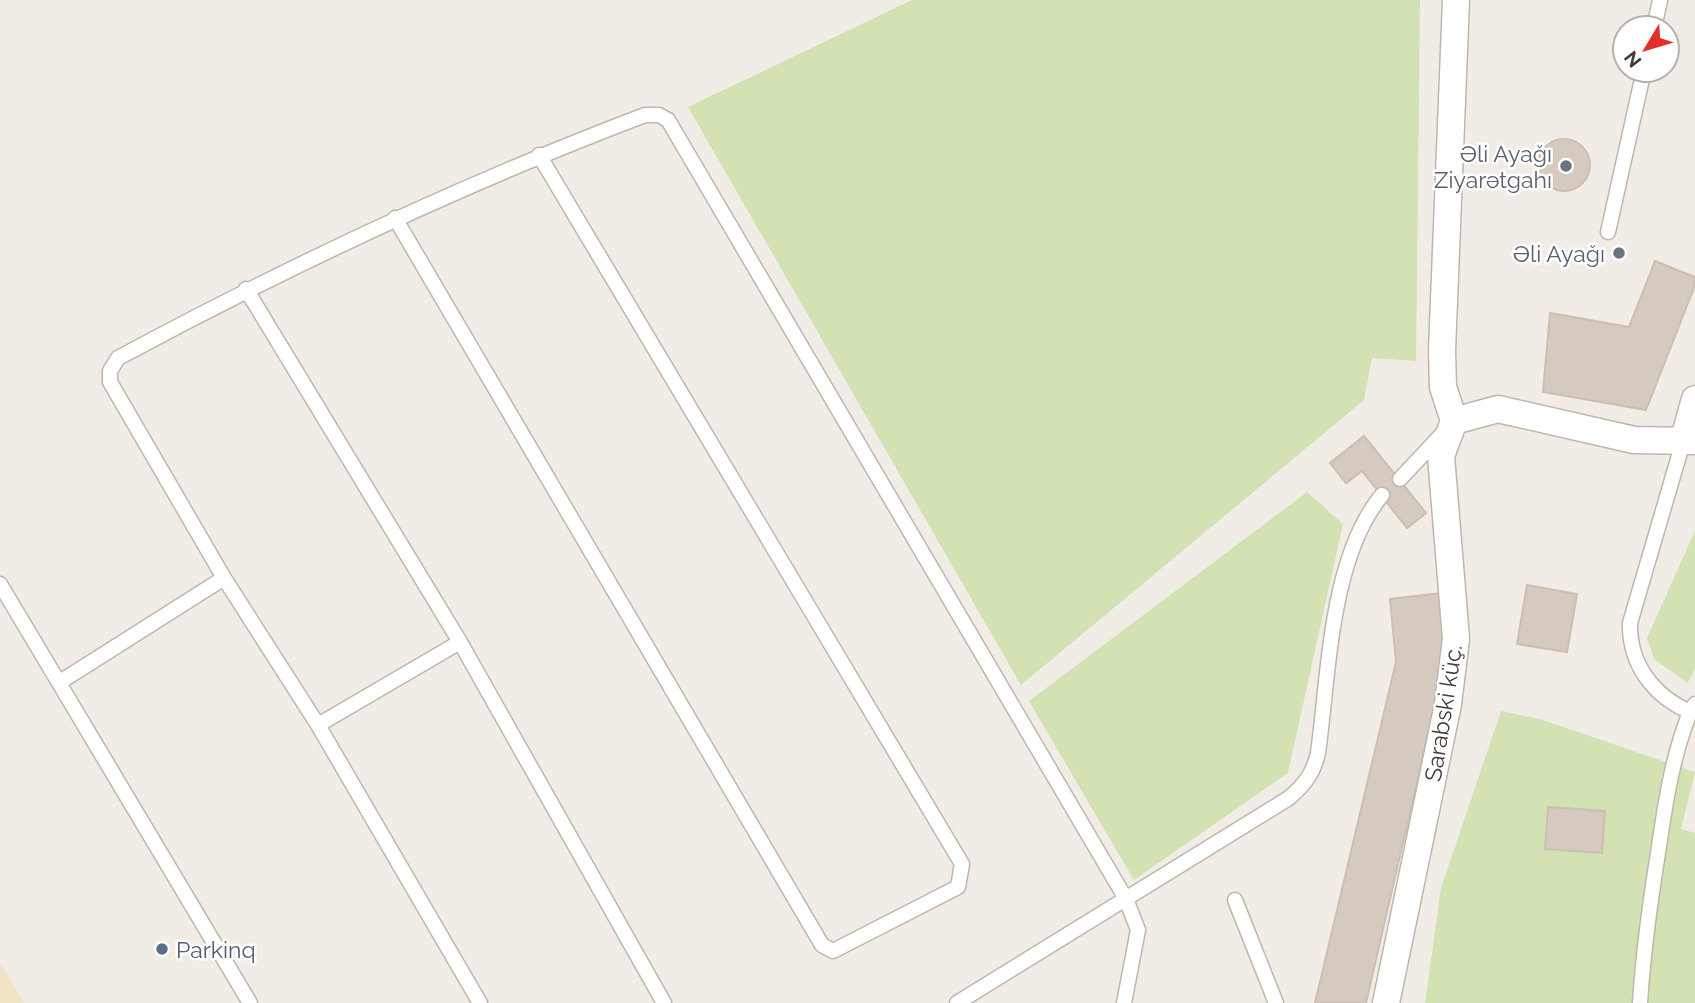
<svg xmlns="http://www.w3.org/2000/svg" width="1695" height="1003" font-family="Raleway,sans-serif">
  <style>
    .green { fill: #d2e2b2 }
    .sand { fill: #f3e3c5 }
    .building { fill: #d5cac0; stroke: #ccbeb0; stroke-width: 2 }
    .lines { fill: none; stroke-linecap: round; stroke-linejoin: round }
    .lane-casing { stroke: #bfb6ad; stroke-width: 17 }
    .street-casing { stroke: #bfb6ad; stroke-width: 29 }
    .lane { stroke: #fff; stroke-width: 14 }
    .street { stroke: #fff; stroke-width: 26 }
    .worship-dot { fill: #6b7280; stroke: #fff; stroke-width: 2.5 }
    .service-dot { fill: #5c6f8a; stroke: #fff; stroke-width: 2.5 }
    .labels { text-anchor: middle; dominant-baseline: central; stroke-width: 5; stroke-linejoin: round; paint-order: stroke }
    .worship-label { font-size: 23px; fill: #5b616d; stroke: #fff; text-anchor: end }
    .street-label { font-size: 23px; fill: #433c36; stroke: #fff }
    .service-label { font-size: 23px; fill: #4e5e75; stroke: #fff; text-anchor: start }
  </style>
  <rect width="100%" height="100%" fill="#f1ede6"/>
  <!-- green -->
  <path class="green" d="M 912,0 L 1420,0 L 1416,361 L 1372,358 L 1364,400 L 1021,685 L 688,107 Z
    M 1307,492 L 1343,524 L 1288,773 L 1134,880 L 1029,701 Z
    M 1695,531 L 1695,668 L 1688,683 L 1654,659 L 1647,638 Z
    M 1501,711 L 1540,719 L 1695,772 L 1681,829 L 1695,833 L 1695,1003 L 1425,1003 L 1441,888 Z"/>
  <!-- sand -->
  <path class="sand" d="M 0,962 L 24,1003 L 0,1003 Z"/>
  <!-- building -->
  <path class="building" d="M1538 165a26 26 0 1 1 52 0a26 26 0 1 1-52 0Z
    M 1655,261 L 1695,277 L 1695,285 L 1646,410 L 1543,392 L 1550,313 L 1629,327 Z
    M 1364,436 L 1426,513 L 1407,528 L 1362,471 L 1346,483 L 1330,463 Z
    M 1527,585 L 1577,594 L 1567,652 L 1517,644 Z
    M 1441,593 L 1444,665 L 1366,1003 L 1315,1003 L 1396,662 L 1390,599 Z
    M 1548,807 L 1605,811 L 1602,853 L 1545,849 Z"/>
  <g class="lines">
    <!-- lane casing -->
    <g class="lane-casing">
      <path id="lane" d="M 1654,28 L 1660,0
        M 395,218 L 822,945 L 833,951 L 958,887 L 962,864 L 539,155
        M 1608,232 L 1644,70
        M 246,289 L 460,642 L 664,1003
        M 1683,442 L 1630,623 C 1629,665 1654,696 1690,712 L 1695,704
        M 1400,479 L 1443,433
        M 0,584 L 250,1003
        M 60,682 L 224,578
        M 318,725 L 460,642
        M 1235,900 L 1276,1003
        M 480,1003 L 318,725 L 224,578 L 110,382 L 110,371 L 118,358 C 289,266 463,184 645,115 L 659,115 L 668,120 L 1126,899 L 1138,930 L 1124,1003
        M 957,1003 L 1289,798 C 1305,784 1313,774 1318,753 C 1329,673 1330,558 1382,495
        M 1640,1003 C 1643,953 1650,903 1658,853 C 1665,805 1672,757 1690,712"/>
    </g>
    <!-- street casing -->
    <g class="street-casing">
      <path id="street" d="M 1454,421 L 1443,387 L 1442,351 L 1456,0
        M 1454,421 L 1498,409 L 1634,440 L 1695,441
        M 1683,442 L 1695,399
        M 1386,1003 L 1448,704 L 1456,639 L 1441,456 L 1454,421"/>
    </g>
    <!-- lane -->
    <use href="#lane" class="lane"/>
    <!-- street -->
    <use href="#street" class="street"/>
  </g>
  <!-- markers -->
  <g class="worship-dot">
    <circle cx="1566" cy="166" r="7"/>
    <circle cx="1619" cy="253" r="7"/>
  </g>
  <circle class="service-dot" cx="162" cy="949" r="7"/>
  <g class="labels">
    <!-- worship labels -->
    <g class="worship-label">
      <text x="1552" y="153">Əli Ayağı<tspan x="1552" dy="26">Ziyarətgahı</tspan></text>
      <text x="1605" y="253">Əli Ayağı</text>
    </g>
    <!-- street labels -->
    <g class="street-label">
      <text transform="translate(1443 713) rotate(-81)">Sarabski küç.</text>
    </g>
    <!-- service labels -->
    <g class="service-label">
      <text x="176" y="949">Parkinq</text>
    </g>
  </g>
  <!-- north arrow -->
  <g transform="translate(1646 49) rotate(232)"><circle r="33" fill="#ffffff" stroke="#b4b1af" stroke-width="2"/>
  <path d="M0-5L12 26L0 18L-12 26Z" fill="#e62e28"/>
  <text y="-10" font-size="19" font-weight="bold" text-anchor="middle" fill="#433c36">N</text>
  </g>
</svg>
